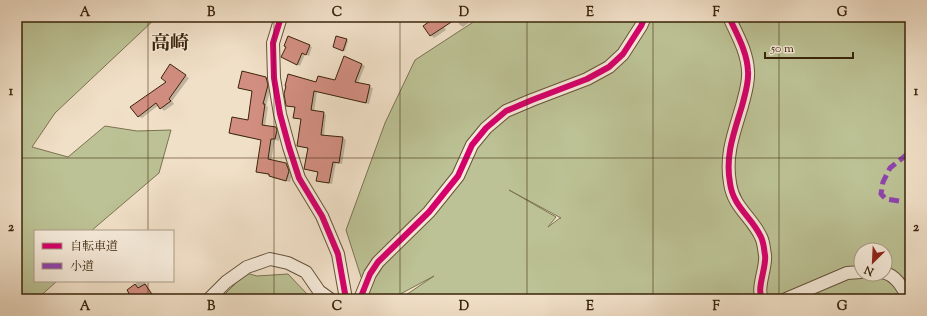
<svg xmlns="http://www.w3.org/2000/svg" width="927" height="316" font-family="'Sorts Mill Goudy','Noto Serif JP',serif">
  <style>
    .green { fill: #bcc295; stroke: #7b7350; fill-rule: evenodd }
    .shadow { fill: #0003 }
    .building { fill: #d28e81; stroke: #3a240a }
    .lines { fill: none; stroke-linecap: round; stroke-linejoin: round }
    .street-casing { stroke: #68533a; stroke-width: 14 }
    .street { stroke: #f6ebdb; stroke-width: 12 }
    .quiet { stroke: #8e44ad; stroke-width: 5; stroke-dasharray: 10 5; stroke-linecap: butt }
    .cycleway-casing { stroke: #f6ebdb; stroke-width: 8 }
    .cycleway { stroke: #d6006c; stroke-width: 6 }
    .grid { fill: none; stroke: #3a240a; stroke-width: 1; stroke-opacity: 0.55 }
    .labels { text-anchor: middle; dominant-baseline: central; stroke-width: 3; stroke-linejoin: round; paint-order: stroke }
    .quarter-label { font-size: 19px; font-weight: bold; fill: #3a240a; stroke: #f6ebdb }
    .neatline { fill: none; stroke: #3a240a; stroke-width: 1.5 }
    .grid-label { font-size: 13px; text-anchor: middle; font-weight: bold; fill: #3a240a }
  </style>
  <rect width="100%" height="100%" fill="#f1e0c8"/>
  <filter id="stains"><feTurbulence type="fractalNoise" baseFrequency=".005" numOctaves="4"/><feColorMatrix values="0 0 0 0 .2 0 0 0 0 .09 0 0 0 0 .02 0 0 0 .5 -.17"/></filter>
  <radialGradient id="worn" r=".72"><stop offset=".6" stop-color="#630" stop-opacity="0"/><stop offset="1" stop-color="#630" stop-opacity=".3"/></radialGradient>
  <!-- green -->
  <path class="green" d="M 17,17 L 154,17 L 156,18 L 55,113 L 32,147 L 68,157 L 105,126 L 137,131 L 171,130 L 159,173 L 91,231 L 35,231 L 35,281 L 57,281 L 37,299 L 17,299 Z
    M 481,17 L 910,17 L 910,111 L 906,110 L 910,112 L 910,299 L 400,299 L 434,276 L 391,299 L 362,299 L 362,280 L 346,230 L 385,123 L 415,60 ZM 509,190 L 561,218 L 560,218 L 548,227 L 556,217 ZM 861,250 L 885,250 L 885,274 L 861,274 Z
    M 246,273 L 257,276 L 288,274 L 307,294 L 315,299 L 220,299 Z"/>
  <!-- shadow -->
  <path class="shadow" d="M 454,17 L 477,17 L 463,27 L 460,25 Z
    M 440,20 L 446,30 L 434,38 L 431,35 Z
    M 347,40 L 348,41 L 345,51 L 336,48 Z
    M 309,46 L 312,47 L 309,56 L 305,54 L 300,66 L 285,59 L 287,47 Z
    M 344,57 L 365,66 L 358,83 L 373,88 L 369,104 L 317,92 L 314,112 L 323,113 L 326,115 L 324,136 L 343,138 L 346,140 L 342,164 L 336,163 L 332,184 L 320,182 L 317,180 L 319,173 L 305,169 L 309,149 L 298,146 L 302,119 L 294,117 L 296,108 L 287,105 L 317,83 L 336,81 Z
    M 174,68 L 189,78 L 172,101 L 174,104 L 164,111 L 159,105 L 142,118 L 138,116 L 168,82 Z
    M 266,78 L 270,80 L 271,87 L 266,106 L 268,107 L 265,126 L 275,128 L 279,130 L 280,132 L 279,141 L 275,140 L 271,161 L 286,164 L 290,166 L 292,173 L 290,182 L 273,178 L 270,176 L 270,175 L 260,173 L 257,171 L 262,140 L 234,135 L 230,133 L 249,122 L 253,91 L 239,87 Z
    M 136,281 L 149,281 L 145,282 L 156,299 L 134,299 L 128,290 L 136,285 Z"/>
  <!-- building -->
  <path class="building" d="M 436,17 L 459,17 L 430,36 L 423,26 Z
    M 288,36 L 310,45 L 306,55 L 302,53 L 297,65 L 281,57 L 286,47 L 284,46 Z
    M 336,36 L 347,39 L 343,51 L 333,47 Z
    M 344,56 L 362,64 L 355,82 L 370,85 L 366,103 L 314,91 L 311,110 L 324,112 L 321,135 L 343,137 L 339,163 L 333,162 L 329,183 L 316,181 L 318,172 L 304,169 L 308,148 L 297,146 L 301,119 L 293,118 L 295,107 L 286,106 L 284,94 L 286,86 L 285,86 L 288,74 L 316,82 L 318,76 L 335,80 Z
    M 170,64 L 186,75 L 169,99 L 171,101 L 160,109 L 156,103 L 138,117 L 130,107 L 166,82 L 161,78 Z
    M 242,71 L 266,77 L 268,85 L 263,104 L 265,104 L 262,125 L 276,127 L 277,130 L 275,139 L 271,139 L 268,159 L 286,163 L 289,171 L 286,181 L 269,176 L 269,174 L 256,172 L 261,140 L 229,133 L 232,117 L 248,120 L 252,91 L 238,88 Z
    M 135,284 L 138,288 L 145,284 L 155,299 L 132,299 L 127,290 Z"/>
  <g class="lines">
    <!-- street casing -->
    <g class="street-casing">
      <path id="street" d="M 281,17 L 273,43 L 274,78 L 280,114 L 289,147 L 299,178 L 322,216 L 338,254 L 346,299
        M 729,17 C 737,35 747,51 748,71 C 749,83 745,94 742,106 C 734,133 725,155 730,183 C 733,207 752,217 761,237 C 764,243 764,250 765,255 C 767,267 755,291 763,299
        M 885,273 C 897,276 903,289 909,299
        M 209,299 L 226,282 L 247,267 L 270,259 L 288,263 L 306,272 L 319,291 L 330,299
        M 360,299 L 370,274 L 378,262 L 429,212 L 458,176 L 472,145 L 486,128 L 506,111 L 532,100 L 587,79 L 609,67 L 623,54 L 641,26 L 645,17
        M 786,299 L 847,273 L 861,272"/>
    </g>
    <!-- street -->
    <use href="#street" class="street"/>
    <!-- quiet -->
    <path class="quiet" d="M 354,17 L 373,19 L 397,17
      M 899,201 L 886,199 L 881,194 L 883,182 L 890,168 L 910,152"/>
    <!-- cycleway casing -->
    <g class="cycleway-casing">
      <path id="cycleway" d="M 281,17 L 273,43 L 274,78 L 280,114 L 289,147 L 299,178 L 322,216 L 338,254 L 346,299
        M 729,17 C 737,35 747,51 748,71 C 749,83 745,94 742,106 C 734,133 725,155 730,183 C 733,207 752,217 761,237 C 764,243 764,250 765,255 C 767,267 755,291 763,299
        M 360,299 L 370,274 L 378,262 L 429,212 L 458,176 L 472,145 L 486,128 L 506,111 L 532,100 L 587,79 L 609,67 L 623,54 L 641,26 L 645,17"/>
    </g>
    <!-- cycleway -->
    <use href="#cycleway" class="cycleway"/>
  </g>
  <!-- grid -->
  <path class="grid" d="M 148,17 L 148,231M 274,17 L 274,299M 400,17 L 400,299M 527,17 L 527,299M 653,17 L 653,299M 779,17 L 779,299M 17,158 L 910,158M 148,281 L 148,299"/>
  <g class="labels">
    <!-- quarter labels -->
    <g class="quarter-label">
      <text x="170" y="44">高崎</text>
    </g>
  </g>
  <!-- margin -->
  <rect width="927" height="316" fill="none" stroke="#f1e0c8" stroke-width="44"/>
  <!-- legend -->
  <rect x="34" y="230" width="140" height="52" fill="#f6ebdb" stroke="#ab9b87"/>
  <rect x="42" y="243" width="20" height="6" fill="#d6006c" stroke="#ab9b87"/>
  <text x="70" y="250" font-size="12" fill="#3a240a">自転車道</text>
  <rect x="42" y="263" width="20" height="6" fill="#8e44ad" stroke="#ab9b87"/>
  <text x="70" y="270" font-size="12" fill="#3a240a">小道</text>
  <!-- north arrow -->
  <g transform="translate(873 262) rotate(204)"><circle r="19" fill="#f6ebdb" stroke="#ab9b87"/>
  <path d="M0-3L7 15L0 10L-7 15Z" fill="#8f2418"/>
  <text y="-6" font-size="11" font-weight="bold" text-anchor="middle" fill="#3a240a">N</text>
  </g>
  <!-- scale -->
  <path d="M765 52v6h88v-6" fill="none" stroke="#3a240a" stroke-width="2"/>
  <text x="771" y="52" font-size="12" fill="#3a240a" stroke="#f6ebdb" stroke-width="3" paint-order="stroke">50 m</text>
  <rect x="22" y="22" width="883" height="272" class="neatline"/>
  <g class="grid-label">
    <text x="85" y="16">A</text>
    <text x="211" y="16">B</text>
    <text x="337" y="16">C</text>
    <text x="464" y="16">D</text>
    <text x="590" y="16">E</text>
    <text x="716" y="16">F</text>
    <text x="842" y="16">G</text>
    <text x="11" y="95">1</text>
    <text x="916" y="95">1</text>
    <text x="11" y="231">2</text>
    <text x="916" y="231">2</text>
    <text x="85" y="310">A</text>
    <text x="211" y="310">B</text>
    <text x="337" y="310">C</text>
    <text x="464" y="310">D</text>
    <text x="590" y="310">E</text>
    <text x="716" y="310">F</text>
    <text x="842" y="310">G</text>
  </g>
  <rect width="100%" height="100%" filter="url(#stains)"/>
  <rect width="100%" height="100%" fill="url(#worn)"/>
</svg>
